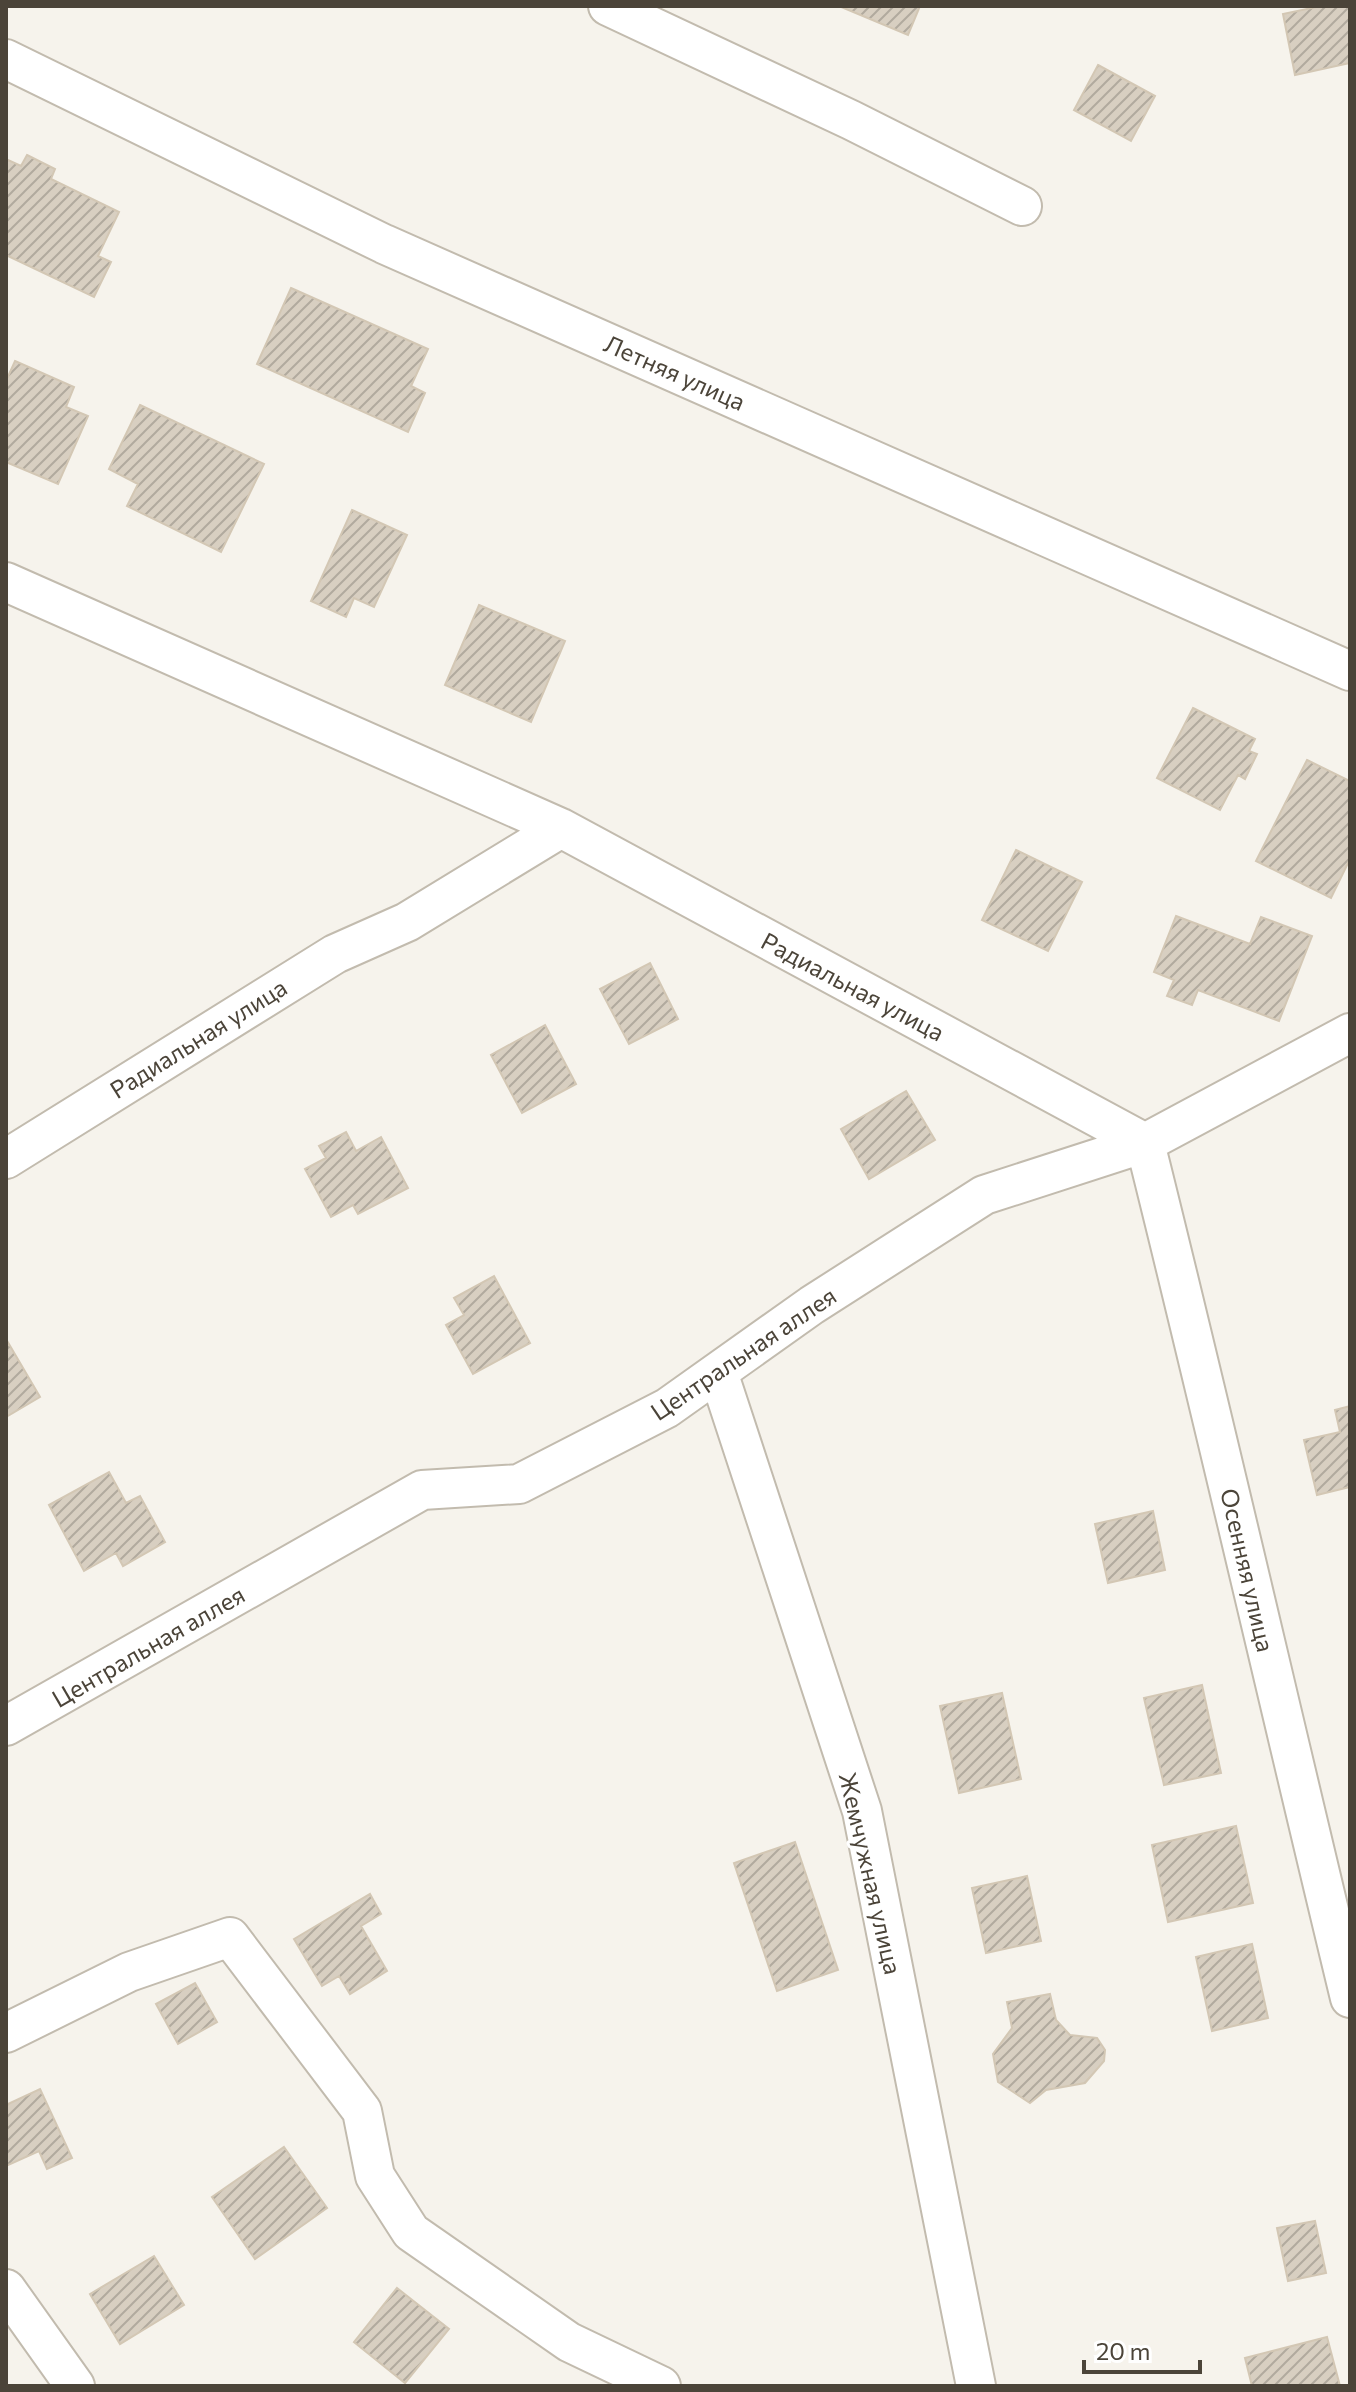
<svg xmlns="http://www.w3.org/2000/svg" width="1356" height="2392" font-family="Commissioner,sans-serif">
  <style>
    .building { fill: url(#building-hatch); stroke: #d3c7b4; stroke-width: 2 }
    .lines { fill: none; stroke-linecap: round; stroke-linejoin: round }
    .minor-casing { stroke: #c2bbae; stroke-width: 42 }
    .minor { stroke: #fff; stroke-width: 38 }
    .labels { text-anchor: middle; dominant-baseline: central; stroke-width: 6; stroke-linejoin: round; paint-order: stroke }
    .street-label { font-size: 24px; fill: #4b4439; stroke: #fff }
  </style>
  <defs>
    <pattern id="building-hatch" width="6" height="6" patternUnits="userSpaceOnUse" patternTransform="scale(2)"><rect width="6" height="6" fill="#d8cfc1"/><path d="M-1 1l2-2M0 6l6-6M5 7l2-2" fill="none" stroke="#b1aa9e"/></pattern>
  </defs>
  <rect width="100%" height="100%" fill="#f6f3ec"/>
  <!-- building -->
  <path class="building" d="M 839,6 L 920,6 L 908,35 Z
    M 1321,6 L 1350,6 L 1350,63 L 1295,75 L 1283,14 Z
    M 1098,65 L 1155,96 L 1131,141 L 1074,110 Z
    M 27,155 L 55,169 L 51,179 L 119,212 L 98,256 L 111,262 L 94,297 L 6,255 L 6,159 L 21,166 Z
    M 291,288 L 428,349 L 411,386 L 425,393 L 408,432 L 257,364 Z
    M 15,361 L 74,387 L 66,407 L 88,416 L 58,484 L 6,462 L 6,381 Z
    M 140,405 L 264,464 L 221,552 L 127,506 L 138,484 L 109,469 Z
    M 352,510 L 407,535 L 374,607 L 354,598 L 346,617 L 311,601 Z
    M 479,605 L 565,641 L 531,722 L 445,685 Z
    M 1193,708 L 1255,739 L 1249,751 L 1257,754 L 1245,779 L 1238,775 L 1220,810 L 1157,778 Z
    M 1307,760 L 1350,781 L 1350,859 L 1331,898 L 1256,861 Z
    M 1016,850 L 1082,882 L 1048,951 L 982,920 Z
    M 1176,916 L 1250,944 L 1261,917 L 1312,936 L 1279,1021 L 1198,990 L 1192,1005 L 1167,996 L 1174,980 L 1154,972 Z
    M 650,963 L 678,1019 L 629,1044 L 600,989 Z
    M 545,1025 L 576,1084 L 522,1113 L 491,1055 Z
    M 906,1091 L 935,1140 L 869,1179 L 841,1129 Z
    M 346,1132 L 356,1151 L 381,1137 L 408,1188 L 358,1214 L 353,1205 L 331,1217 L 305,1169 L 326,1158 L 319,1146 Z
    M 494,1276 L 530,1343 L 473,1374 L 446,1325 L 464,1315 L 454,1298 Z
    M 6,1339 L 40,1397 L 6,1417 Z
    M 1350,1406 L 1350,1487 L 1317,1495 L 1304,1440 L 1340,1432 L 1335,1410 Z
    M 109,1472 L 126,1503 L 140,1496 L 165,1542 L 123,1566 L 116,1553 L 84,1571 L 49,1505 Z
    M 1153,1511 L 1165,1570 L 1108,1583 L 1095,1524 Z
    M 1202,1685 L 1221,1773 L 1164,1785 L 1144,1698 Z
    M 1002,1693 L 1021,1779 L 959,1793 L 940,1706 Z
    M 1236,1826 L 1253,1903 L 1168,1922 L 1152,1845 Z
    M 795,1842 L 838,1970 L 777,1991 L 734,1863 Z
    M 1027,1876 L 1041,1941 L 986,1953 L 972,1888 Z
    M 370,1894 L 381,1914 L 361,1926 L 387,1971 L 350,1994 L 339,1976 L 322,1986 L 294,1939 Z
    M 1252,1944 L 1268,2018 L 1212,2031 L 1196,1957 Z
    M 195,1983 L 217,2022 L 178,2044 L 156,2004 Z
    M 1050,1994 L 1056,2020 L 1070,2035 L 1097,2038 L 1105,2050 L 1104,2061 L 1085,2083 L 1046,2090 L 1030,2103 L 998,2082 L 993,2054 L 1012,2028 L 1007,2002 Z
    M 40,2089 L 72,2158 L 47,2169 L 39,2151 L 6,2166 L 6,2105 Z
    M 284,2147 L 327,2208 L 255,2259 L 212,2197 Z
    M 1315,2221 L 1326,2273 L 1288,2281 L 1277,2228 Z
    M 154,2256 L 184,2305 L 120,2344 L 90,2294 Z
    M 397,2288 L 449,2329 L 405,2383 L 354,2342 Z
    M 1327,2337 L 1340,2386 L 1252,2386 L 1245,2358 Z"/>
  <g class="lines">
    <!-- minor casing -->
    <g class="minor-casing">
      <path id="minor" d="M 608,6 L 851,120 L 1022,206
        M 6,59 L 384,244 L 1350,671
        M 6,582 L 561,828 L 1145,1143 C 1216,1427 1281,1713 1350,1998
        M 6,1159 L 335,954 L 407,922 L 561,828
        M 718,1372 L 862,1811 L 976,2386
        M 6,1726 L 422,1490 L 519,1484 L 667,1408 L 812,1305 L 984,1195 L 1145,1143 L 1350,1033
        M 6,2033 L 129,1972 L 230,1937 L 362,2111 L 375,2176 L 411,2232 L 569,2342 L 661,2386
        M 6,2289 L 75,2386"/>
    </g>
    <!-- minor -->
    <use href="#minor" class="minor"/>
  </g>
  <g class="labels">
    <!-- street labels -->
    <g class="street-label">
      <text transform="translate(675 372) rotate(24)">Летняя улица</text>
      <text transform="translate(853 986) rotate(28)">Радиальная улица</text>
      <text transform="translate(198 1038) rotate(-32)">Радиальная улица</text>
      <text transform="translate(743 1353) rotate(-34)">Центральная аллея</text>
      <text transform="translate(1248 1570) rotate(77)">Осенняя улица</text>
      <text transform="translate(148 1646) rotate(-30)">Центральная аллея</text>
      <text transform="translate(871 1873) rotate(77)">Жемчужная улица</text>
    </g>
  </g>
  <!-- border -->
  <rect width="1356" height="2392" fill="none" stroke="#4b4439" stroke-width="16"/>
  <!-- scale -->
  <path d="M1084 2360v12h116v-12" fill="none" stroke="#4b4439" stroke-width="4"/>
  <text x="1096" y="2360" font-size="24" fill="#4b4439" stroke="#ffffff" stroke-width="6" paint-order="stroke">20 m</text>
</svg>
